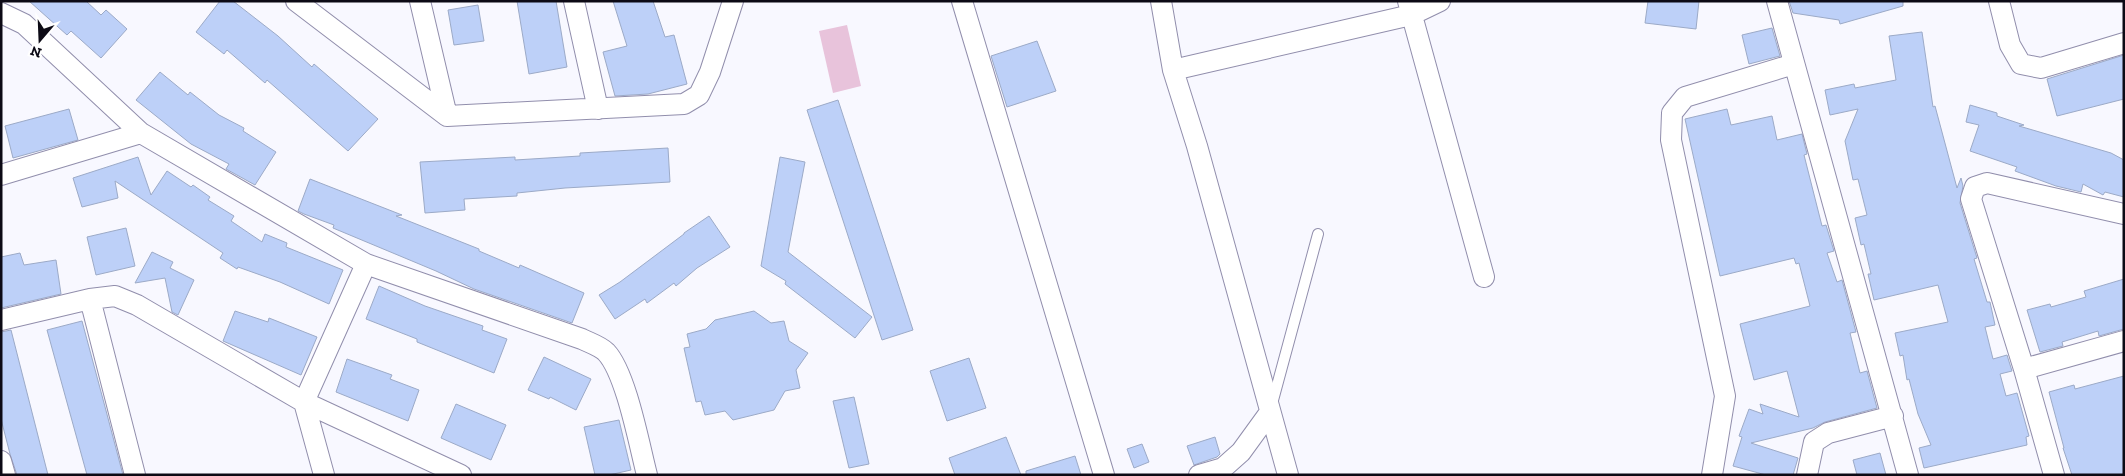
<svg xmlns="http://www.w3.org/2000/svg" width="2125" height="476" font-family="'Zilla Slab',serif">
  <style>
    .green { fill: #e8c3db }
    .building { fill: #bdd0f8; stroke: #9caac7 }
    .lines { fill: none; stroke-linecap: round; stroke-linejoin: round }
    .lane-casing { stroke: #918eac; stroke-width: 12 }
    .street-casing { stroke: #918eac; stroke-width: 22 }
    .lane { stroke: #fff; stroke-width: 10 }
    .street { stroke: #fff; stroke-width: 20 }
  </style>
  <rect width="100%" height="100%" fill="#f8f8ff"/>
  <!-- green -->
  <path class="green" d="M 847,25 L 861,86 L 833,93 L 819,31 Z"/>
  <!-- building -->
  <path class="building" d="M 29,1 L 86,1 L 101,15 L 106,10 L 127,29 L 101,58 L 71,31 L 67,35 Z
    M 220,1 L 233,1 L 278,36 L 312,67 L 314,64 L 378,119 L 348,151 L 267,80 L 265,83 L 227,50 L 224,54 L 196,32 Z
    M 517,1 L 556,1 L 567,67 L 529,74 Z
    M 613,1 L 653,1 L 665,37 L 674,35 L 687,84 L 648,94 L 615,96 L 603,52 L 627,46 Z
    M 1648,1 L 1699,1 L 1696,29 L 1645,23 Z
    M 1789,1 L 1903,1 L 1903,6 L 1840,24 L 1839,20 L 1793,13 Z
    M 478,5 L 484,41 L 454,45 L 448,10 Z
    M 1772,28 L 1780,56 L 1749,64 L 1742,35 Z
    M 1922,32 L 1933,107 L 1935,106 L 1957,188 L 1961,178 L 1963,186 L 1960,203 L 1977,258 L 1974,259 L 1987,302 L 1990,302 L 1995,325 L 1985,327 L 1993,359 L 2007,355 L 2012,371 L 2000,374 L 2006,396 L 2017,393 L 2029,436 L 2026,437 L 2027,445 L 1924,468 L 1919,448 L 1931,445 L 1918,414 L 1909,379 L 1907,380 L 1903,355 L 1900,356 L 1895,333 L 1948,322 L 1938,285 L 1874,300 L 1868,274 L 1871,274 L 1864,244 L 1861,245 L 1855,218 L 1867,215 L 1858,179 L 1853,180 L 1845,141 L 1858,109 L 1830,115 L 1825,90 L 1854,84 L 1855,88 L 1896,80 L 1889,36 Z
    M 1037,41 L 1056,91 L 1007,107 L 991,56 Z
    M 2124,55 L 2124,99 L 2057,116 L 2047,79 Z
    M 160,72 L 188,95 L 190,92 L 219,115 L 244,128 L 243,131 L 276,152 L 255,185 L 226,169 L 229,164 L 191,144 L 136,100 Z
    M 838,100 L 913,330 L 882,340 L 807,110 Z
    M 1970,105 L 1997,113 L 1997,116 L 2024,125 L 2019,126 L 2111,153 L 2124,160 L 2124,197 L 2105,192 L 2103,195 L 2083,184 L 2081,192 L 2056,186 L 2015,171 L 2017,167 L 1970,151 L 1979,125 L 1966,122 Z
    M 69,109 L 78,140 L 13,158 L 5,126 Z
    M 1727,109 L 1731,125 L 1772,116 L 1777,140 L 1802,134 L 1807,154 L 1804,155 L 1822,226 L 1826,225 L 1834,251 L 1827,253 L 1837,282 L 1842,280 L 1856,332 L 1850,333 L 1860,373 L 1867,371 L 1877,408 L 1825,422 L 1813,428 L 1751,443 L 1798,458 L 1793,475 L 1766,475 L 1733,466 L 1742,437 L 1739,436 L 1749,409 L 1763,414 L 1760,404 L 1799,417 L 1787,371 L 1754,380 L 1740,324 L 1810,306 L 1799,263 L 1796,264 L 1794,258 L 1720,276 L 1685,119 Z
    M 668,148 L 670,182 L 565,188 L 517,193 L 517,196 L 464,199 L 465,210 L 425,213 L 420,162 L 515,157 L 515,160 L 580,156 L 580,153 Z
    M 138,157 L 151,195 L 167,171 L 191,187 L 193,185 L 210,197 L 208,200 L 234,216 L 231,221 L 262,242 L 265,234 L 287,243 L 286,247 L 343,270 L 329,304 L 280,282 L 238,267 L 237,269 L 220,258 L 223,253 L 115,181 L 118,198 L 82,207 L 73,178 Z
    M 780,157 L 805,162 L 788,252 L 872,317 L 855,338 L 785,284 L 786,281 L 761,266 Z
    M 310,179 L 402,215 L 396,216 L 479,249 L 479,251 L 519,268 L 520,265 L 584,293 L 572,323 L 474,289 L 436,271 L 333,228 L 334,225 L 304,214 L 298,211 Z
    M 709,216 L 730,247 L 697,268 L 676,286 L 674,283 L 647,303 L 645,299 L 615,319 L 599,295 L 620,282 L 684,234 L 684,233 Z
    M 126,228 L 135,266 L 96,275 L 87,237 Z
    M 152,252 L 173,262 L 170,268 L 194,280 L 178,315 L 172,312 L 165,278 L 135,283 Z
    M 20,253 L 24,265 L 56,260 L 61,294 L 1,308 L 1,257 Z
    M 2124,279 L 2124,329 L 2099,336 L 2098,331 L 2062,342 L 2063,346 L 2040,352 L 2027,310 L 2050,304 L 2051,307 L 2086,297 L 2084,291 Z
    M 379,286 L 425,306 L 483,326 L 482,330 L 507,339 L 494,373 L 417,342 L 417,339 L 366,319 Z
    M 235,311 L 268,322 L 269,318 L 317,337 L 301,375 L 223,341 Z
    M 754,311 L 771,323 L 784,321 L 789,341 L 808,353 L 796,370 L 800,388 L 785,391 L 774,410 L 733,420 L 725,411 L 705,415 L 701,401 L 696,402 L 684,348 L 690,347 L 687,334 L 706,329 L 715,320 Z
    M 82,321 L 104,403 L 123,475 L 87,475 L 47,330 Z
    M 11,330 L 48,475 L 17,475 L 10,454 L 1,419 L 1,332 Z
    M 544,357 L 591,379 L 576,410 L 550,397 L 549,399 L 528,390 Z
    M 969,358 L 986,408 L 947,421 L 930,371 Z
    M 347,359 L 392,375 L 390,379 L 419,390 L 408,421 L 336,392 Z
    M 2124,376 L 2124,475 L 2072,475 L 2063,448 L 2064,448 L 2049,392 L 2074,385 L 2075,389 Z
    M 854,397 L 869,464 L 849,468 L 833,401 Z
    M 456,404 L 506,425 L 491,460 L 441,438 Z
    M 619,420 L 631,470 L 609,475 L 595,475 L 584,427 Z
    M 1006,437 L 1021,475 L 955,475 L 949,458 Z
    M 1215,437 L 1220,454 L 1217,457 L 1194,465 L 1187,446 Z
    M 1142,444 L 1149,462 L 1134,468 L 1127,449 Z
    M 1880,453 L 1886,475 L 1857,475 L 1853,460 Z
    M 1075,456 L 1081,475 L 1026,475 L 1026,471 Z"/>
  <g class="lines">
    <!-- lane casing -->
    <g class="lane-casing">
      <path id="lane" d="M 1272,404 L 1318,234"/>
    </g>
    <!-- street casing -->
    <g class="street-casing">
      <path id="street" d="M 296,1 L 447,116 L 684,104 L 699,95 L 710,72 L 733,1
        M 420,1 L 447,116
        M 574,1 L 598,109
        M 962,1 L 1104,475
        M 1161,1 L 1173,70 L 1197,146 L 1288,475
        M 1408,1 L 1484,277
        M 1777,1 L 1908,475
        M 1999,1 L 2010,45 L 2021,64 L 2041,68 L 2124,43
        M 1,13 L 24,24 L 141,133 L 366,264 L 582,339 C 590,343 600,346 606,352 C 626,373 639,444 647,475
        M 1173,70 L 1411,15 L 1440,1
        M 1,175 L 141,133
        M 90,299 L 135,475
        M 1,320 L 90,299 L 115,296 L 137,305 L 304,402 L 461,475
        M 2024,369 L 2124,341
        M 1,461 L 5,475
        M 324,475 L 304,402 L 366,264
        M 1199,475 L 1223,468 L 1241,452 L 1270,412
        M 1712,475 L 1725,396 L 1671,140 L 1672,113 L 1685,97 L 1794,64
        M 1807,475 L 1814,442 L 1828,433 L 1893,416
        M 2054,475 L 2024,369 L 1971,199 L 1975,187 L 1987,183 L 2124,214"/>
    </g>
    <!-- lane -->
    <use href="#lane" class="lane"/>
    <!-- street -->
    <use href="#street" class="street"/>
  </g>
  <!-- border -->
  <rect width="2125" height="476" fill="none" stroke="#0c0a15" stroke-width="5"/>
  <!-- north arrow -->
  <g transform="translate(40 40) rotate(199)" stroke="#ffffff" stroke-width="4" paint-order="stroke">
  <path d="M0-4L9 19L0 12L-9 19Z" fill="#0c0a15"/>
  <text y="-8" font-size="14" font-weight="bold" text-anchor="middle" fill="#0c0a15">N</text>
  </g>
</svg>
